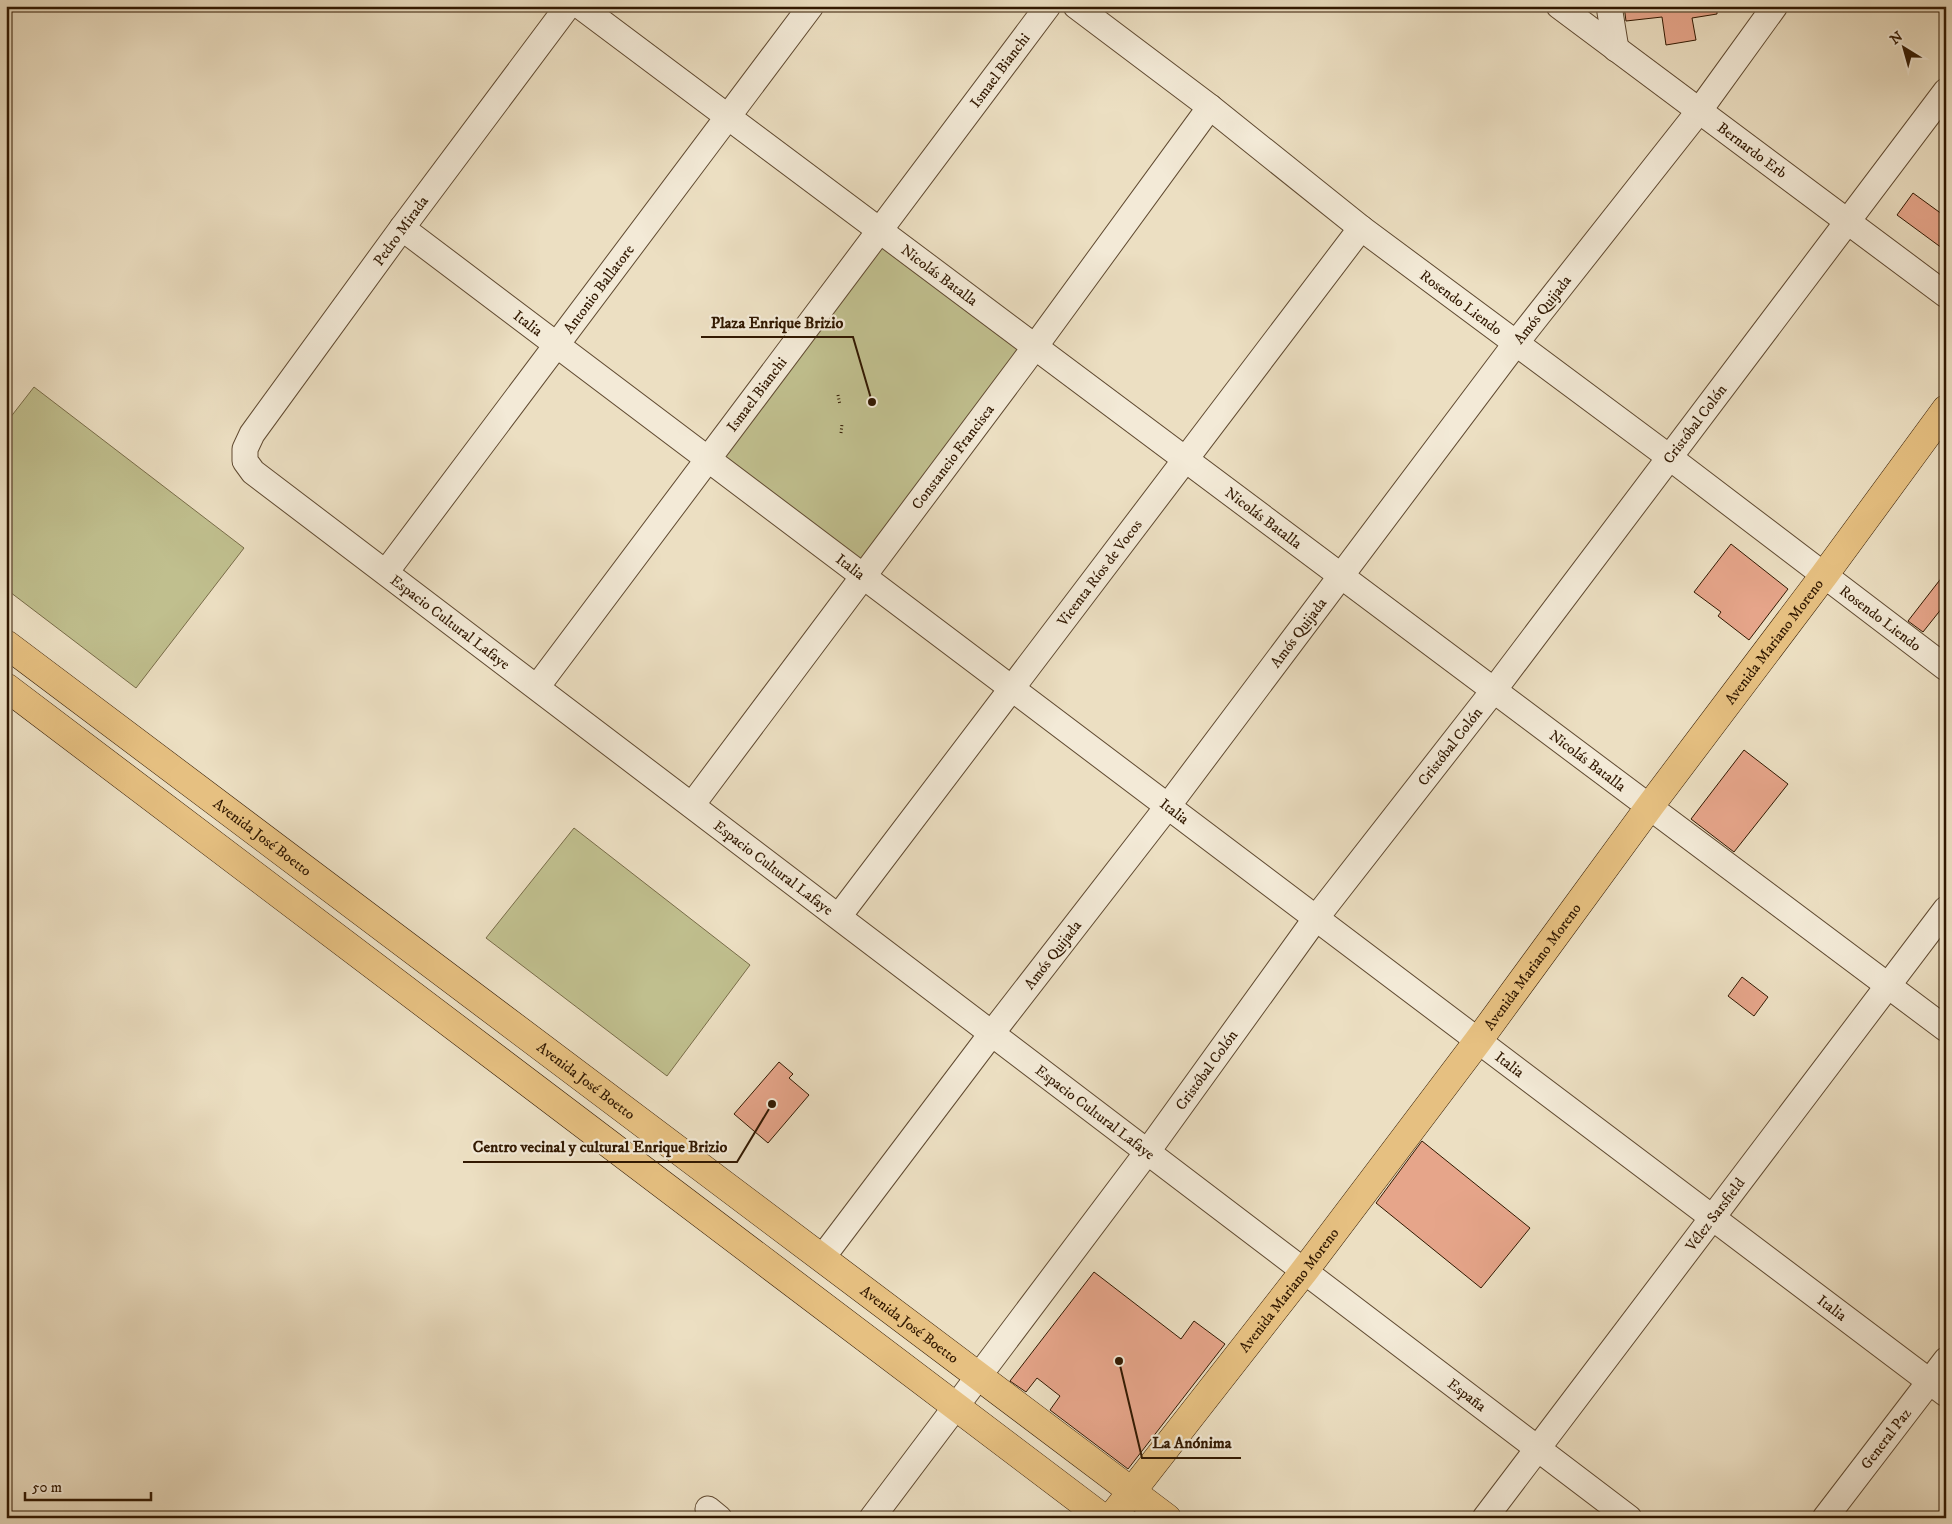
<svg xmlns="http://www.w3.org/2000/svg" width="1952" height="1524" font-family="'IM FELL DW Pica',serif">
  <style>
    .green { fill: #c0bf8e; stroke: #786c48 }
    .building { fill: #e6a58a; stroke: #311801 }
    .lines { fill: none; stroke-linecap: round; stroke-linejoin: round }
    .minor-casing { stroke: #604a31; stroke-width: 27 }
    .major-casing { stroke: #311801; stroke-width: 29 }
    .path { stroke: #311801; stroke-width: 3; stroke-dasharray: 1 2.5; stroke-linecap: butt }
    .minor { stroke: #f3ead7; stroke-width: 25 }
    .major { stroke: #e6c081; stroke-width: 28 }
    .labels { text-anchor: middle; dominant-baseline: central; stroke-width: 4.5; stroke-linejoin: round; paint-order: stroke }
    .street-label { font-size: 15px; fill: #311801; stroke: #f3ead7 }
    .leader { fill: none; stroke: #311801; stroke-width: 2 }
    .callout-dot { fill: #311801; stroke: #f3ead7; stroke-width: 2 }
    .callout-label { font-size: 16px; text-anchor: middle; font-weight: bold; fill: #311801; stroke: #f3ead7; stroke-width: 4.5; stroke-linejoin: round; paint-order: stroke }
  </style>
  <rect width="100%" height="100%" fill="#ecdfc2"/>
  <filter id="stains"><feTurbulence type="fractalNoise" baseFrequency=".004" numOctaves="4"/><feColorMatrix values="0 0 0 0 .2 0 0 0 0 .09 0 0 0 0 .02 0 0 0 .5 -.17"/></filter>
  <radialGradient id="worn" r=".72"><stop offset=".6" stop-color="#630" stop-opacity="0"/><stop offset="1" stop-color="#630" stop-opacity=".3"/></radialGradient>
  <!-- green -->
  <path class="green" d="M 879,238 L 1029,348 L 864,569 L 714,456 Z
    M 34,387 L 244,548 L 136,688 L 6,589 L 6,423 Z
    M 574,828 L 750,965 L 667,1076 L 486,938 Z"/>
  <!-- building -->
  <path class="building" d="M 1624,6 L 1717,6 L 1717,14 L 1692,18 L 1696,40 L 1666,45 L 1662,17 L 1626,21 Z
    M 1913,193 L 1946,217 L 1946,251 L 1897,215 Z
    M 1731,544 L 1788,589 L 1749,640 L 1718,616 L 1721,612 L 1694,592 Z
    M 1946,572 L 1946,603 L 1923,632 L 1908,621 Z
    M 1744,750 L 1788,784 L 1734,852 L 1691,819 Z
    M 1742,977 L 1768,997 L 1754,1016 L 1728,996 Z
    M 779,1062 L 793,1074 L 789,1078 L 809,1095 L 768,1143 L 734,1114 Z
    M 1422,1141 L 1530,1228 L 1481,1288 L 1376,1203 Z
    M 1094,1272 L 1181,1339 L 1194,1321 L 1225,1344 L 1128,1469 L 1050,1410 L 1060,1396 L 1037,1378 L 1026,1392 L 1010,1381 Z"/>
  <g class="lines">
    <!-- minor casing -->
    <g class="minor-casing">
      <g id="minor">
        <path id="s1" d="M 568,6 L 402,228 L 252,434 L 245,449 L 245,461 L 253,472 L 1629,1518"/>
        <path id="s2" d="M 580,6 L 1946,1029"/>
        <path id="s3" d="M 1076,6 L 1210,107 L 1361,228 L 1669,457 L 1946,668"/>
        <path id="s4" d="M 1559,6 L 1946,295"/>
        <path d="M 1609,6 L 1616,49"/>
        <path id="s5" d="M 402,228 L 1946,1394"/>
        <path id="s6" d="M 386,572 L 811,6"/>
        <path id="s7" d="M 537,687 L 1048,6"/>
        <path id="s8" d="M 692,805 L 1023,363 L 1210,107"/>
        <path id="s9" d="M 839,916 L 1361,228"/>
        <path id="s10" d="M 822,1258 L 992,1033 L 1168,806 L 1516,343 L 1699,111 L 1775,6"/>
        <path d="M 708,1509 L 719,1518"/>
        <path id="s11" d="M 872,1518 L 1148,1151 L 1316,918 L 1494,690 L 1946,91"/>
        <path id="s12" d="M 1485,1518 L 1946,909"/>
        <path id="s13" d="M 1825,1518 L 1946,1360"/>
      </g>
    </g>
    <!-- major casing -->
    <g class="major-casing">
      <g id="major">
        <path id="s14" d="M 6,644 L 1167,1518"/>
        <path d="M 6,687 L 1103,1518"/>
        <path id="s15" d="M 1111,1518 L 1305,1270 L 1478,1041 L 1650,806 L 1825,574 L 1946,409"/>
      </g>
    </g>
    <!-- path -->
    <path class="path" d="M 838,395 L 840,405
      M 841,433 L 842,424"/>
    <!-- minor -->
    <use href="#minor" class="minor"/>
    <!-- major -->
    <use href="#major" class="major"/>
  </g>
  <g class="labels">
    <!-- street labels -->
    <g class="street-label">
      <text stroke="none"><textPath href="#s7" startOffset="771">Ismael Bianchi</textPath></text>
      <text stroke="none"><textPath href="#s4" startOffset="241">Bernardo Erb</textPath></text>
      <text transform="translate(401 231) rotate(-54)">Pedro Mirada</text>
      <text stroke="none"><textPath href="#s2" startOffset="449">Nicolás Batalla</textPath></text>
      <text stroke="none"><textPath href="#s6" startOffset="354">Antonio Ballatore</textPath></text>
      <text stroke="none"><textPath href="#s3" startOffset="486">Rosendo Liendo</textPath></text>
      <text stroke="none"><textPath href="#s10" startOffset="1191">Amós Quijada</textPath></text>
      <text stroke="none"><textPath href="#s5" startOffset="158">Italia</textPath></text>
      <text stroke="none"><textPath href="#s7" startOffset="366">Ismael Bianchi</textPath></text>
      <text stroke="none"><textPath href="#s11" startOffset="1369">Cristóbal Colón</textPath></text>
      <text stroke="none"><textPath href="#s8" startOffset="435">Constancio Francisca</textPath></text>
      <text stroke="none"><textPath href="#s2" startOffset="854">Nicolás Batalla</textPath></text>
      <text stroke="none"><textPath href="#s5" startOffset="562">Italia</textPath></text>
      <text stroke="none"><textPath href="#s9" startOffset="431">Vicenta Ríos de Vocos</textPath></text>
      <text stroke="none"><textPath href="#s3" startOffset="1011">Rosendo Liendo</textPath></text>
      <text stroke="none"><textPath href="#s1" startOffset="822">Espacio Cultural Lafaye</textPath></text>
      <text stroke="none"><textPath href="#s10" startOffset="786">Amós Quijada</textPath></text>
      <text stroke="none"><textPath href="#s15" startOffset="1099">Avenida Mariano Moreno</textPath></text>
      <text stroke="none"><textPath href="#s11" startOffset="964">Cristóbal Colón</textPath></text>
      <text stroke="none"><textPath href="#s2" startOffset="1259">Nicolás Batalla</textPath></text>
      <text stroke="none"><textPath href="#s5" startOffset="968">Italia</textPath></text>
      <text stroke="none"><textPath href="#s14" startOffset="321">Avenida José Boetto</textPath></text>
      <text stroke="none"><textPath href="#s1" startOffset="1228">Espacio Cultural Lafaye</textPath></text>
      <text stroke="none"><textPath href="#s10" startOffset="381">Amós Quijada</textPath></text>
      <text stroke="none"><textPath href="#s15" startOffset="694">Avenida Mariano Moreno</textPath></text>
      <text stroke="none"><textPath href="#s5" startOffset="1388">Italia</textPath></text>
      <text stroke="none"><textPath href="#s11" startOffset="559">Cristóbal Colón</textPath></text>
      <text stroke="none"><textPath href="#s14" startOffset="726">Avenida José Boetto</textPath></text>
      <text stroke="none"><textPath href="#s1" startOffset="1632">Espacio Cultural Lafaye</textPath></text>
      <text stroke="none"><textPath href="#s12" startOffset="381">Vélez Sarsfield</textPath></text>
      <text stroke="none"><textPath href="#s15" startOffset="289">Avenida Mariano Moreno</textPath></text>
      <text stroke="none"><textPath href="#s5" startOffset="1792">Italia</textPath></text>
      <text stroke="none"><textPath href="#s14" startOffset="1131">Avenida José Boetto</textPath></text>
      <text stroke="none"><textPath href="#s1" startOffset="2099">España</textPath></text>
      <text stroke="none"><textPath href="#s13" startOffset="100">General Paz</textPath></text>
    </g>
  </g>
  <!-- callouts -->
  <path class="leader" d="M872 402L853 337H701M772 1104L737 1162H463M1119 1361L1142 1458H1241"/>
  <g class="callout-dot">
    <circle cx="872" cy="402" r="5"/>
    <circle cx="772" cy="1104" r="5"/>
    <circle cx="1119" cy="1361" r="5"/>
  </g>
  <g class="callout-label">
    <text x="777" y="328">Plaza Enrique Brizio</text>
    <text x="600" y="1152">Centro vecinal y cultural Enrique Brizio</text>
    <text x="1192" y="1448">La Anónima</text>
  </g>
  <!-- margin -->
  <rect width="1952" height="1524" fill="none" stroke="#ecdfc2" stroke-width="25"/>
  <rect x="8" y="8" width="1937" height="1509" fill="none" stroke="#311801" stroke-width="2.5"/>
  <rect x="12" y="12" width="1927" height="1499" fill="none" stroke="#311801"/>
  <!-- north arrow -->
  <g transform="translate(1904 48) rotate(323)" stroke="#f3ead7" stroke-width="4" paint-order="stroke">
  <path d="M0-4L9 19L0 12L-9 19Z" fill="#311801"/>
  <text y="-8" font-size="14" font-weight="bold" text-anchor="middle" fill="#311801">N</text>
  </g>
  <!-- scale -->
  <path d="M25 1492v8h126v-8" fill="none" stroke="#311801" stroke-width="2.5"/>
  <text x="32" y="1492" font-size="15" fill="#311801" stroke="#f3ead7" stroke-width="4" paint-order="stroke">50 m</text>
  <rect width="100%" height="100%" filter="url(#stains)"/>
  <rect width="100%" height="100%" fill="url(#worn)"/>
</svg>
